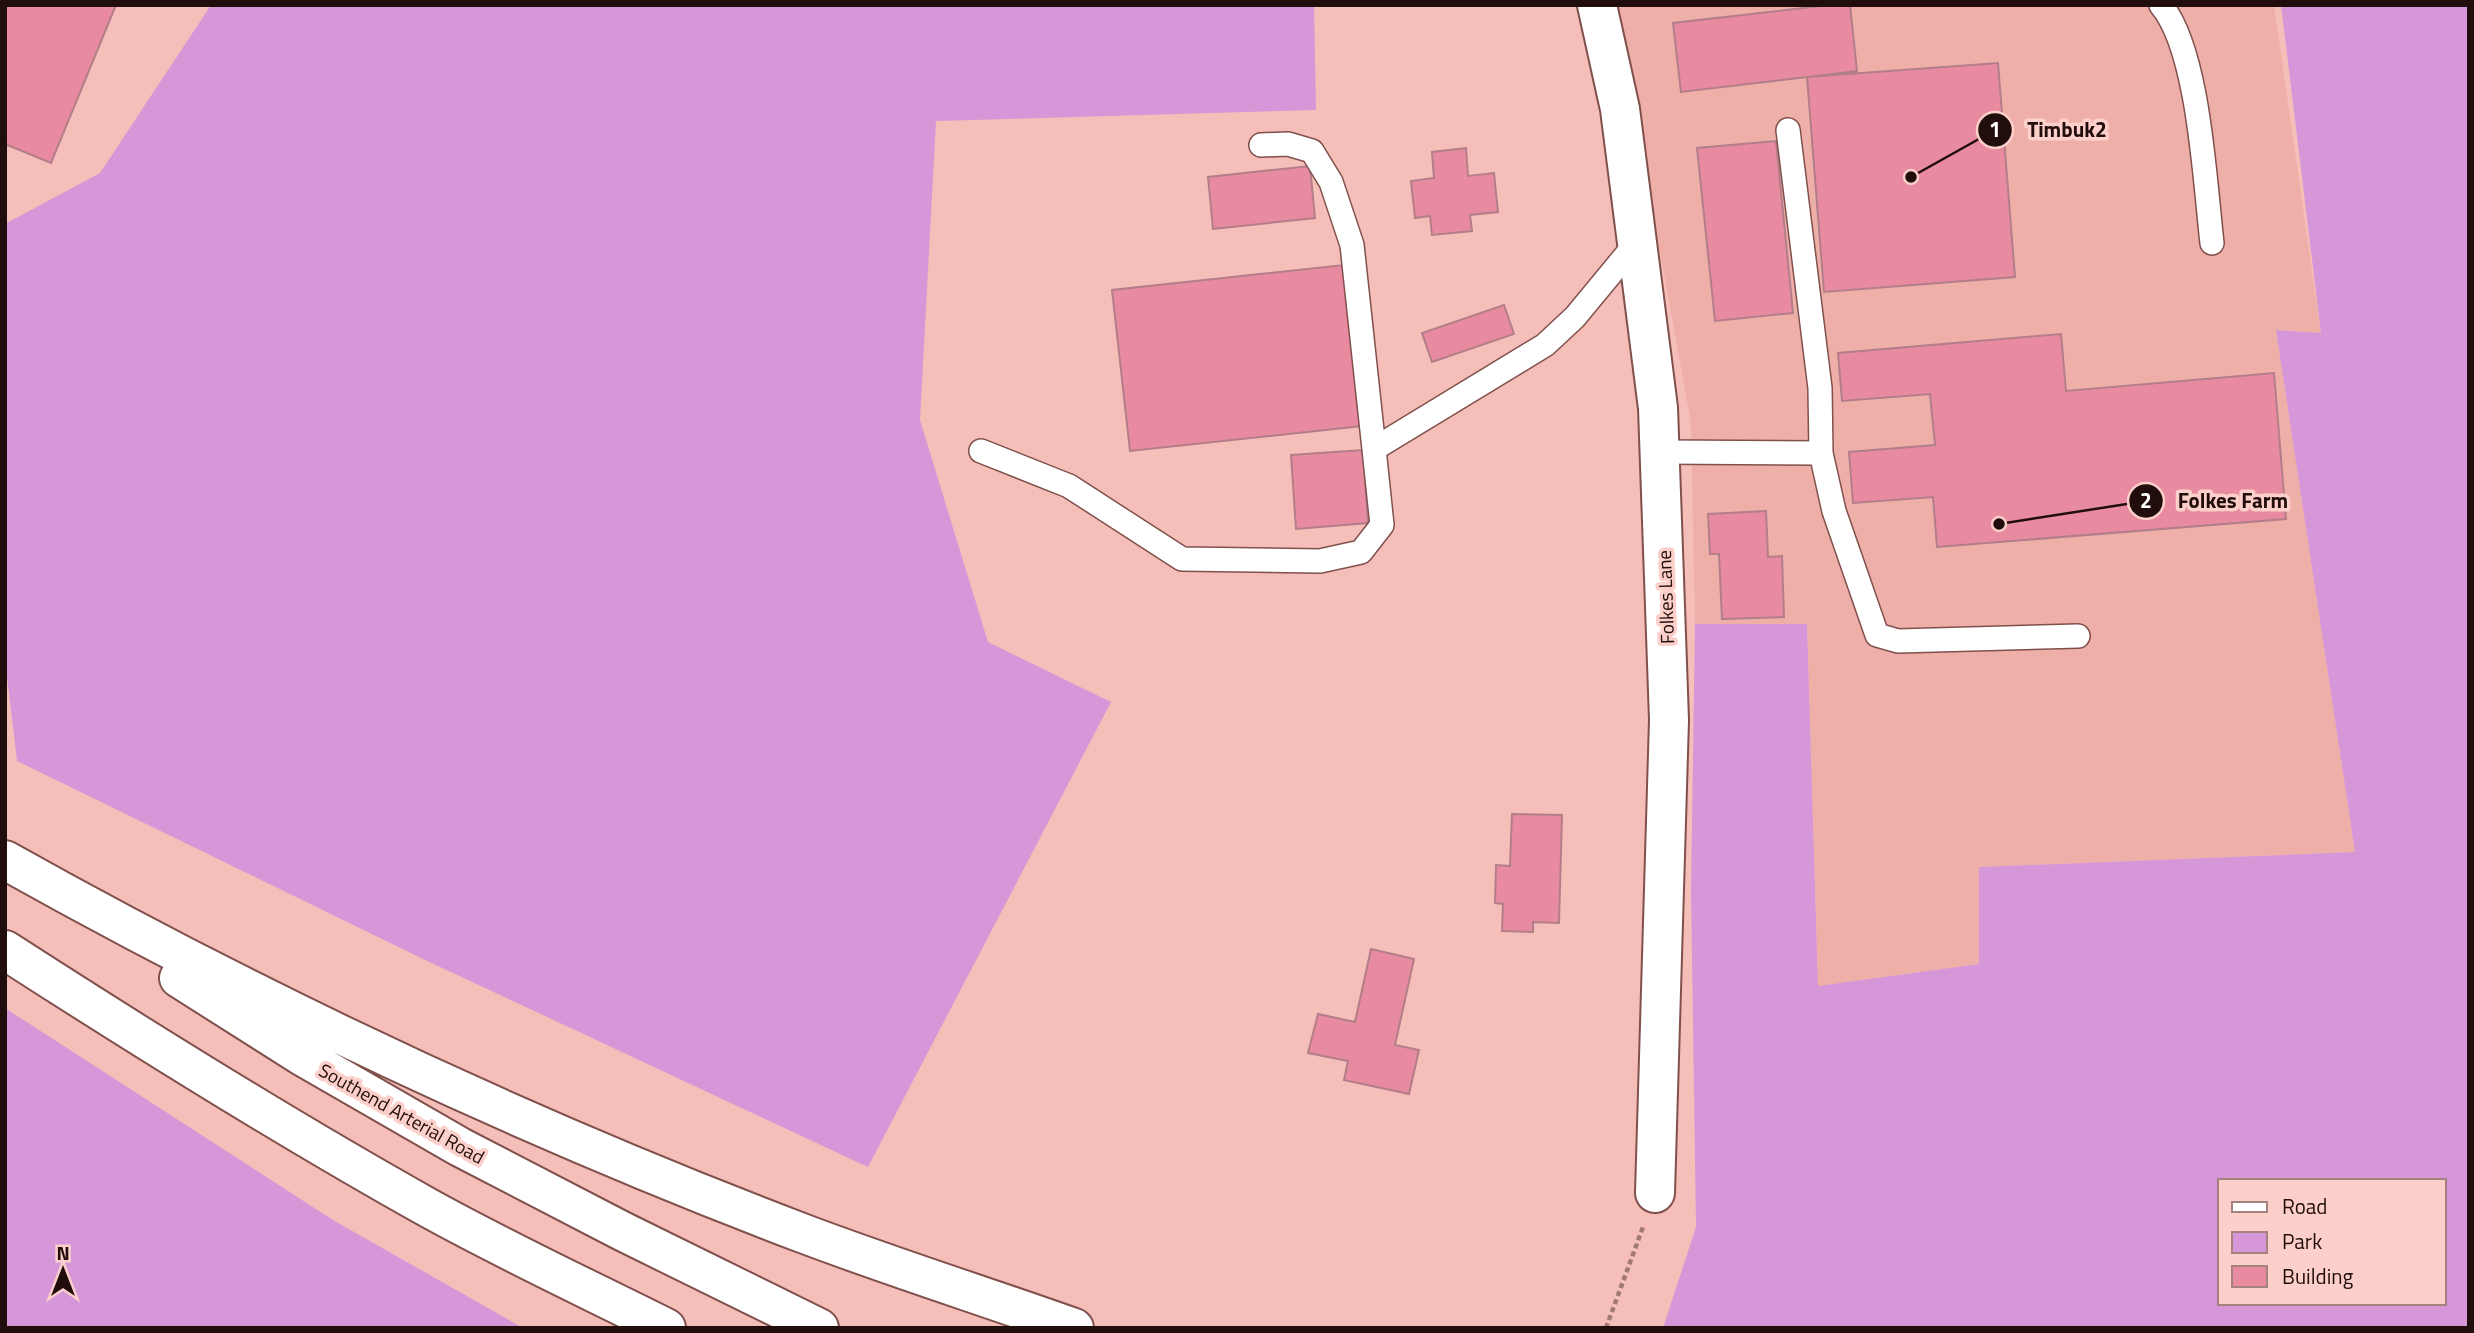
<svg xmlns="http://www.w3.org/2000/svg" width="2474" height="1333" font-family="'Titillium Web',sans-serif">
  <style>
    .built { fill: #efafa9 }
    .green { fill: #d697d8; fill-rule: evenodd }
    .building { fill: #e98ba0; stroke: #b27e89; stroke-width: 2 }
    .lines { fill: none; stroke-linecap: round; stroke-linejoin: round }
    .lane-casing { stroke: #80504c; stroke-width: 26 }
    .street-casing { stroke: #80504c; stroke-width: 42 }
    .highway-casing { stroke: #80504c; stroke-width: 42 }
    .path { stroke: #a17873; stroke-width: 4.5; stroke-dasharray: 5 3.5; stroke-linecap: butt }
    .lane { stroke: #fff; stroke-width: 23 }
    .street { stroke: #fff; stroke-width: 38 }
    .highway { stroke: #fff; stroke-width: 38 }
    .labels { text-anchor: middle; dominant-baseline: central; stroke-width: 7; stroke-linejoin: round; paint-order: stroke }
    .street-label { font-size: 19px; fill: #210e0c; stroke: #fccfca }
    .leader { fill: none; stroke: #210e0c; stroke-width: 2.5 }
    .callout-dot { fill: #210e0c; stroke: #fccfca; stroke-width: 2.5 }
    .mark-label { font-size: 21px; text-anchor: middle; font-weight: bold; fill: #fff }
    .callout-label { font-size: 21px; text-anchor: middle; font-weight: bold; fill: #210e0c; stroke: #fccfca; stroke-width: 7; stroke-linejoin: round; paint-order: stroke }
  </style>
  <rect width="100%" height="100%" fill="#f6beb8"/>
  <!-- built -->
  <path class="built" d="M 1615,5 L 2274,5 L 2321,334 L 2276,330 L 2355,852 L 1979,867 L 1979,964 L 1818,986 L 1807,625 L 1695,624 L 1691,423 Z"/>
  <!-- green -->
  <path class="green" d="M 211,5 L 1314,5 L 1316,110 L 936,121 L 920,420 L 988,642 L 1111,702 L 868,1167 L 423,959 L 17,761 L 5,659 L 5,224 L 100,173 Z
    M 2281,5 L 2469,5 L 2469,1328 L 1663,1328 L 1696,1227 L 1691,890 L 1695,624 L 1807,624 L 1818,986 L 1979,964 L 1979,867 L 2355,852 L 2276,330 L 2321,333 ZM 2220,1181 L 2444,1181 L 2444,1303 L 2220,1303 Z
    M 5,1008 L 333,1220 L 523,1328 L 5,1328 Z"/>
  <!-- building -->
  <path class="building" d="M 5,5 L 116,5 L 51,163 L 5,144 Z
    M 1829,5 L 1850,5 L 1857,71 L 1681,92 L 1673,23 Z
    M 1998,63 L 2015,277 L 1824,292 L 1807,77 Z
    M 1776,141 L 1793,313 L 1715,321 L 1697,148 Z
    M 1466,148 L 1468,176 L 1494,173 L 1498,212 L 1470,215 L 1472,231 L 1432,235 L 1430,216 L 1415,218 L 1411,181 L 1434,178 L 1432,152 Z
    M 1310,166 L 1315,218 L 1213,229 L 1208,177 Z
    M 1344,265 L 1362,426 L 1130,451 L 1112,290 Z
    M 1504,305 L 1514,334 L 1432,362 L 1422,333 Z
    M 2061,334 L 2066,391 L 2274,373 L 2286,519 L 1937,547 L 1933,497 L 1853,503 L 1849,452 L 1935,445 L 1930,394 L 1842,401 L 1838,353 Z
    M 1363,450 L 1368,523 L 1296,529 L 1291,455 Z
    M 1766,511 L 1768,557 L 1782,556 L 1784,617 L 1722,619 L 1719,554 L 1710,554 L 1708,514 Z
    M 1512,814 L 1562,815 L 1559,923 L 1533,922 L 1533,932 L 1502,931 L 1503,904 L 1495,903 L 1496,865 L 1510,866 Z
    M 1371,949 L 1414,959 L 1395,1045 L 1419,1050 L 1409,1094 L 1344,1080 L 1348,1061 L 1308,1053 L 1318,1014 L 1355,1022 Z"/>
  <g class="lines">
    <!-- lane casing -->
    <g class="lane-casing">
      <path id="lane" d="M 2161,5 C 2199,50 2205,184 2212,243
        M 1261,145 L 1288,144 L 1312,151 L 1331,182 L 1352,245 L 1374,449 L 1545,345 L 1575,317 L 1637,242
        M 981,451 L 1069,486 L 1182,559 L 1320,561 L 1361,552 L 1382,525 L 1374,449
        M 1660,452 L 1821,453 L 1820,388 L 1788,130
        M 1821,453 L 1834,511 L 1877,635 L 1898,641 L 2078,636"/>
    </g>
    <!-- street casing -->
    <g class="street-casing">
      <path id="street" d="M 1597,5 L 1620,109 L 1658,408 L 1669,720 L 1655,1193"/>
    </g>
    <!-- highway casing -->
    <g class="highway-casing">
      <path id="highway" d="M 5,860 C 260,1003 529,1129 802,1233 C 892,1267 984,1296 1074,1328
        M 5,950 C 143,1039 282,1126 425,1206 C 504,1250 586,1288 666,1328
        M 179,978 L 302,1056 L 460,1147 L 622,1231 L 819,1328"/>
    </g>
    <!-- path -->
    <path class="path" d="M 1606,1328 L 1643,1227"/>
    <!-- lane -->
    <use href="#lane" class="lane"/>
    <!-- street -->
    <use href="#street" class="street"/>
    <!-- highway -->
    <use href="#highway" class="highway"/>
  </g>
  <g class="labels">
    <!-- street labels -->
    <g class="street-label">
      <text transform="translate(1665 597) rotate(-92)">Folkes Lane</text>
      <text transform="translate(402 1113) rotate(29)">Southend Arterial Road</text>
    </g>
  </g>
  <!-- callouts -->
  <path class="leader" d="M1911 177L1995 130M1999 524L2146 501"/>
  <g class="callout-dot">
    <circle cx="1911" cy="177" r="7"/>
    <circle cx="1999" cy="524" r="7"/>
    <circle cx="1995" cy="130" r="18"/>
    <circle cx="2146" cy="501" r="18"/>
  </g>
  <g class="mark-label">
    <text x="1995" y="137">1</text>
    <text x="2146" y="508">2</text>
  </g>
  <g class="callout-label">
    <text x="2067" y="137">Timbuk2</text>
    <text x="2233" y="508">Folkes Farm</text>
  </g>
  <!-- border -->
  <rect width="2474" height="1333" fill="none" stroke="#210e0c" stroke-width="14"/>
  <!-- legend -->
  <rect x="2218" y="1179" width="228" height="126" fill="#fccfca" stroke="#a4827e" stroke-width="2"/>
  <rect x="2232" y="1202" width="35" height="10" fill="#ffffff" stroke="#a4827e" stroke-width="2"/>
  <text x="2282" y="1214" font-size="21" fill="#210e0c">Road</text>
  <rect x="2232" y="1232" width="35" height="21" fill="#d697d8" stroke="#a4827e" stroke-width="2"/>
  <text x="2282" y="1249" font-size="21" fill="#210e0c">Park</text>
  <rect x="2232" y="1266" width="35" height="21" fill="#e98ba0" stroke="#a4827e" stroke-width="2"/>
  <text x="2282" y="1284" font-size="21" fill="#210e0c">Building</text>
  <!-- north arrow -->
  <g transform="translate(63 1270)" stroke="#fccfca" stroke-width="5" paint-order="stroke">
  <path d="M0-5L12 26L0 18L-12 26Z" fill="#210e0c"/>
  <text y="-10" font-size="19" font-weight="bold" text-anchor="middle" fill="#210e0c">N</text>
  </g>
</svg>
